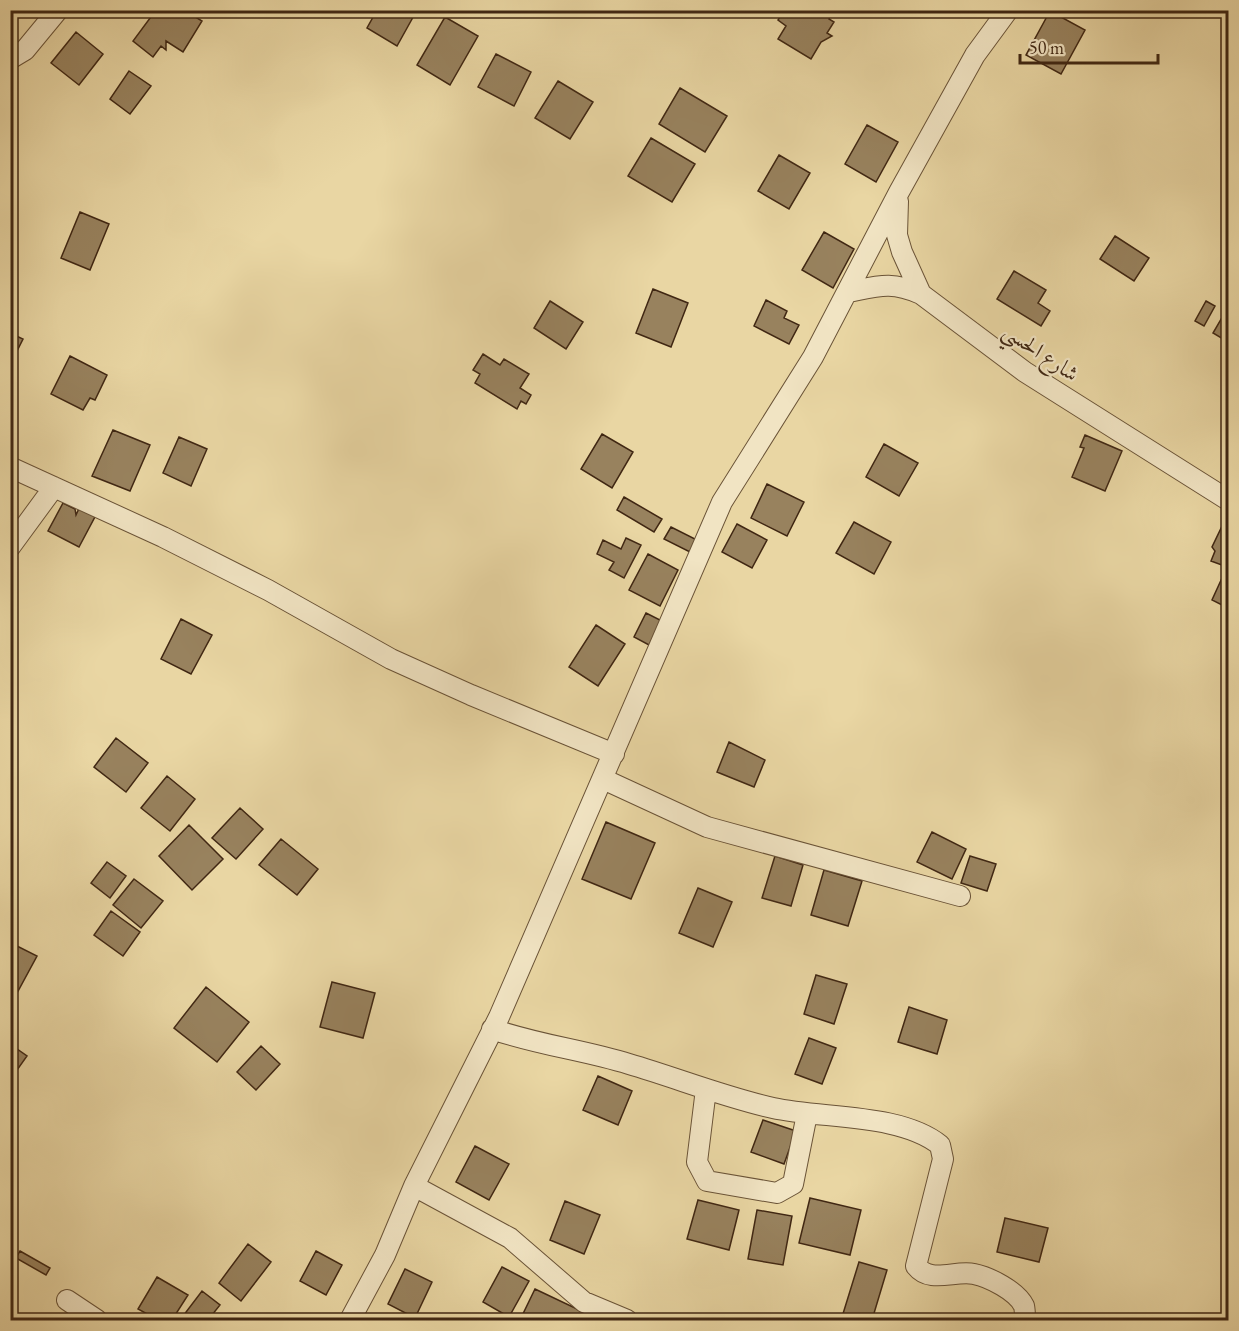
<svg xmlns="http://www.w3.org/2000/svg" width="1239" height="1331" font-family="'EB Garamond',Amiri,serif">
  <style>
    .building { fill: #98825e; stroke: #402713; stroke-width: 1.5 }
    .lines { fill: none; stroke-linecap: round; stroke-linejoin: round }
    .minor-casing { stroke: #6a5337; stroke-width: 22 }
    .minor { stroke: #f1e4c3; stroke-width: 20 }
    .labels { text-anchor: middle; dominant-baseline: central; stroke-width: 4.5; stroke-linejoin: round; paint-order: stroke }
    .street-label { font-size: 22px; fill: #402713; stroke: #f1e4c3 }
  </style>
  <rect width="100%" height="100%" fill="#e9d6a3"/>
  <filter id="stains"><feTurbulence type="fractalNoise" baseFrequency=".00333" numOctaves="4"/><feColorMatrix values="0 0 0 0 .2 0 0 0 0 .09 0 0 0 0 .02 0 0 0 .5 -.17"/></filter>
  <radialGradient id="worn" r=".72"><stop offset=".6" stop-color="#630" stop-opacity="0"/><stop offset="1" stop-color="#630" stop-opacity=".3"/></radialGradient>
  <!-- building -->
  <path class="building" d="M 156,10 L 193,10 L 192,15 L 202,21 L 183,52 L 166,41 L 166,50 L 161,46 L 153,57 L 133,41 Z
    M 377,10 L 417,10 L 397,46 L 367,28 Z
    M 784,10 L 834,10 L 829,19 L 834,22 L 827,33 L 832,36 L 821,42 L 811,59 L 778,39 L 786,26 L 778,20 Z
    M 1050,11 L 1085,30 L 1061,74 L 1026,55 Z
    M 445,17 L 478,36 L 450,85 L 417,65 Z
    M 76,32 L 103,54 L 79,85 L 51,63 Z
    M 496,54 L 531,72 L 514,106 L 478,87 Z
    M 129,71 L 151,86 L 130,114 L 110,99 Z
    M 558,81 L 593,102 L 570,139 L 535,118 Z
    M 680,88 L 727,116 L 705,152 L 659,124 Z
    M 867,125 L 898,142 L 876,182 L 845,164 Z
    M 651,138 L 695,164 L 672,202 L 628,176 Z
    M 779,155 L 810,173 L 789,209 L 758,191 Z
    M 80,212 L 109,224 L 90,270 L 61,258 Z
    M 824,232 L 854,249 L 833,288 L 802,270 Z
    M 1115,236 L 1149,258 L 1134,281 L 1100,259 Z
    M 1014,271 L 1046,290 L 1038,303 L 1050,311 L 1041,326 L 997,299 Z
    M 653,289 L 688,303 L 671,347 L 636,333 Z
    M 766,300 L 787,311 L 784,318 L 799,325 L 789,344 L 754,326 Z
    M 550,301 L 583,322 L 566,349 L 534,328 Z
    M 1206,301 L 1215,306 L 1204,326 L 1195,321 Z
    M 1224,314 L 1228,317 L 1228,342 L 1213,333 Z
    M 10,333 L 23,339 L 10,365 Z
    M 483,354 L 500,365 L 504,359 L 529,374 L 520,388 L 531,395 L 526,404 L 521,401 L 517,409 L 475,383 L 480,374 L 473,370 Z
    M 70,356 L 107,375 L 95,400 L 90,398 L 83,410 L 51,394 Z
    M 113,430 L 150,445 L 130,491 L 92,476 Z
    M 602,434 L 633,452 L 612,488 L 581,469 Z
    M 1085,435 L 1122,451 L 1105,491 L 1072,477 L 1084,448 L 1080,447 Z
    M 179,437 L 207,449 L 191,486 L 163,473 Z
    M 884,444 L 918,463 L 899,496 L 866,477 Z
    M 767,484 L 804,502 L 787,536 L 751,518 Z
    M 624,497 L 662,519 L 654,532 L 617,510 Z
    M 63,503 L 75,509 L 76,515 L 81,504 L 97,513 L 79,547 L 48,531 Z
    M 1225,520 L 1228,521 L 1228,570 L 1222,570 L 1222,565 L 1211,561 L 1215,551 L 1212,547 Z
    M 854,522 L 891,542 L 874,574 L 836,553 Z
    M 737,524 L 767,540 L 752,568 L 722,552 Z
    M 671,527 L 697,540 L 690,552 L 664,539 Z
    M 626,538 L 641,545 L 624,578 L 609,570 L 614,562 L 597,554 L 603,540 L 621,549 Z
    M 648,554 L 678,570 L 660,606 L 629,590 Z
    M 1222,578 L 1227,581 L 1228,578 L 1228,608 L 1212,600 Z
    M 646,613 L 662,621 L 649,645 L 634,637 Z
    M 181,619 L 212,635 L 191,674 L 161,659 Z
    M 596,625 L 625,644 L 598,686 L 569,667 Z
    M 116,738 L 148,763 L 126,792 L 94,767 Z
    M 729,742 L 765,760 L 754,787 L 717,772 Z
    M 167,776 L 195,799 L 170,831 L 141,808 Z
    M 240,808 L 263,829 L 236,859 L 212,838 Z
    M 606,822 L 655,843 L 631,899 L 582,879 Z
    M 189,825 L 223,859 L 192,890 L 159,856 Z
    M 932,832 L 966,849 L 952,879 L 917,862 Z
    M 281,839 L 318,869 L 297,895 L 259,865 Z
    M 775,856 L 803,865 L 791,906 L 762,898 Z
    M 970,856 L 996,864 L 987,891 L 961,883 Z
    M 107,862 L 126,876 L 110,898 L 91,883 Z
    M 824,870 L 862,881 L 848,926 L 811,915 Z
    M 134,879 L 163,901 L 141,928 L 113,905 Z
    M 698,888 L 732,902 L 713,947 L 679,933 Z
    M 111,911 L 140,932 L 123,956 L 94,935 Z
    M 13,944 L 37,956 L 17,993 L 10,990 L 10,948 Z
    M 816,975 L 847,984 L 834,1024 L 804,1014 Z
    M 332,982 L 375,993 L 363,1038 L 320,1027 Z
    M 206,987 L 249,1022 L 217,1062 L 174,1028 Z
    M 909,1007 L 947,1020 L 937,1054 L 898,1042 Z
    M 809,1038 L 836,1048 L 822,1084 L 795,1074 Z
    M 10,1044 L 27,1056 L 10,1080 Z
    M 261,1046 L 280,1064 L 256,1090 L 237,1072 Z
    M 598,1076 L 632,1091 L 618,1125 L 583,1110 Z
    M 763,1120 L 796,1131 L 784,1164 L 751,1152 Z
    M 475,1146 L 509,1164 L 489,1200 L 456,1182 Z
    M 810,1198 L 861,1210 L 850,1255 L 799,1243 Z
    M 698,1200 L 739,1210 L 729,1250 L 687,1239 Z
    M 565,1201 L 600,1215 L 584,1254 L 550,1240 Z
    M 757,1210 L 792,1216 L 783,1265 L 748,1259 Z
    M 1005,1218 L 1048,1228 L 1039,1262 L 997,1252 Z
    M 248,1244 L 271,1262 L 241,1301 L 219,1283 Z
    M 20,1251 L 50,1268 L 46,1275 L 16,1258 Z
    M 316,1251 L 342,1265 L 326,1295 L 300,1281 Z
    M 859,1262 L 887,1270 L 872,1320 L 856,1320 L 842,1317 Z
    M 502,1267 L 529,1281 L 509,1317 L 483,1302 Z
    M 405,1269 L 432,1282 L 415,1318 L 388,1304 Z
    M 157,1277 L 188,1295 L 172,1320 L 158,1320 L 138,1309 Z
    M 535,1289 L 592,1316 L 590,1320 L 520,1320 Z
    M 202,1291 L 220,1305 L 208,1320 L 180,1320 Z
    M 901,1314 L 916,1320 L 898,1320 Z"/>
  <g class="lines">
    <!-- minor casing -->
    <g class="minor-casing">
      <path id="minor" d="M 10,59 L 25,50 L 58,10
        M 898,201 L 897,235 L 902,252 L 921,294 L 1025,372 L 1228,500
        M 848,292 C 879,286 891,281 921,294
        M 10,467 L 163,537 L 268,590 L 391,659 L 471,695 L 614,754
        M 10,547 L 54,487
        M 603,779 L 707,827 L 960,896
        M 492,1029 C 538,1045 584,1050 629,1064 C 677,1078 724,1097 773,1108 C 823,1119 900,1113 940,1145 L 943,1159 L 916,1266 C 930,1284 955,1270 974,1274 C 989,1277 1017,1291 1024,1306 C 1025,1310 1025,1317 1025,1320
        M 706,1089 L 697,1162 L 707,1181 L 777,1193 L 793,1184 L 807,1114
        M 414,1186 L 510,1238 L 584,1302 L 627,1320
        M 67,1300 L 97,1320
        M 350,1320 L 385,1255 L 414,1186 L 499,1017 L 722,502 L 813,357 L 899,192 L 975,55 L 1008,10"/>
    </g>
    <!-- minor -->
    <use href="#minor" class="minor"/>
  </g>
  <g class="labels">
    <!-- street labels -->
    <g class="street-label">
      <text transform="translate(1041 352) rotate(34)">شارع الحسي</text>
    </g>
  </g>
  <!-- margin -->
  <rect width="1239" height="1331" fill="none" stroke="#e9d6a3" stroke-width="36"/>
  <rect x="12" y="12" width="1215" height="1307" fill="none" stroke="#402713" stroke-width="3"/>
  <rect x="18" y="18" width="1203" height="1295" fill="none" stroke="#402713" stroke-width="1.5"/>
  <!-- scale -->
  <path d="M1020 54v9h138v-9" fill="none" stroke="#402713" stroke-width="3"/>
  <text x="1029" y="54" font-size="18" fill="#402713" stroke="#f1e4c3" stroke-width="4.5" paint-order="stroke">50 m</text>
  <rect width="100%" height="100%" filter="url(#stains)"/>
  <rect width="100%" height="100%" fill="url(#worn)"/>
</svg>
